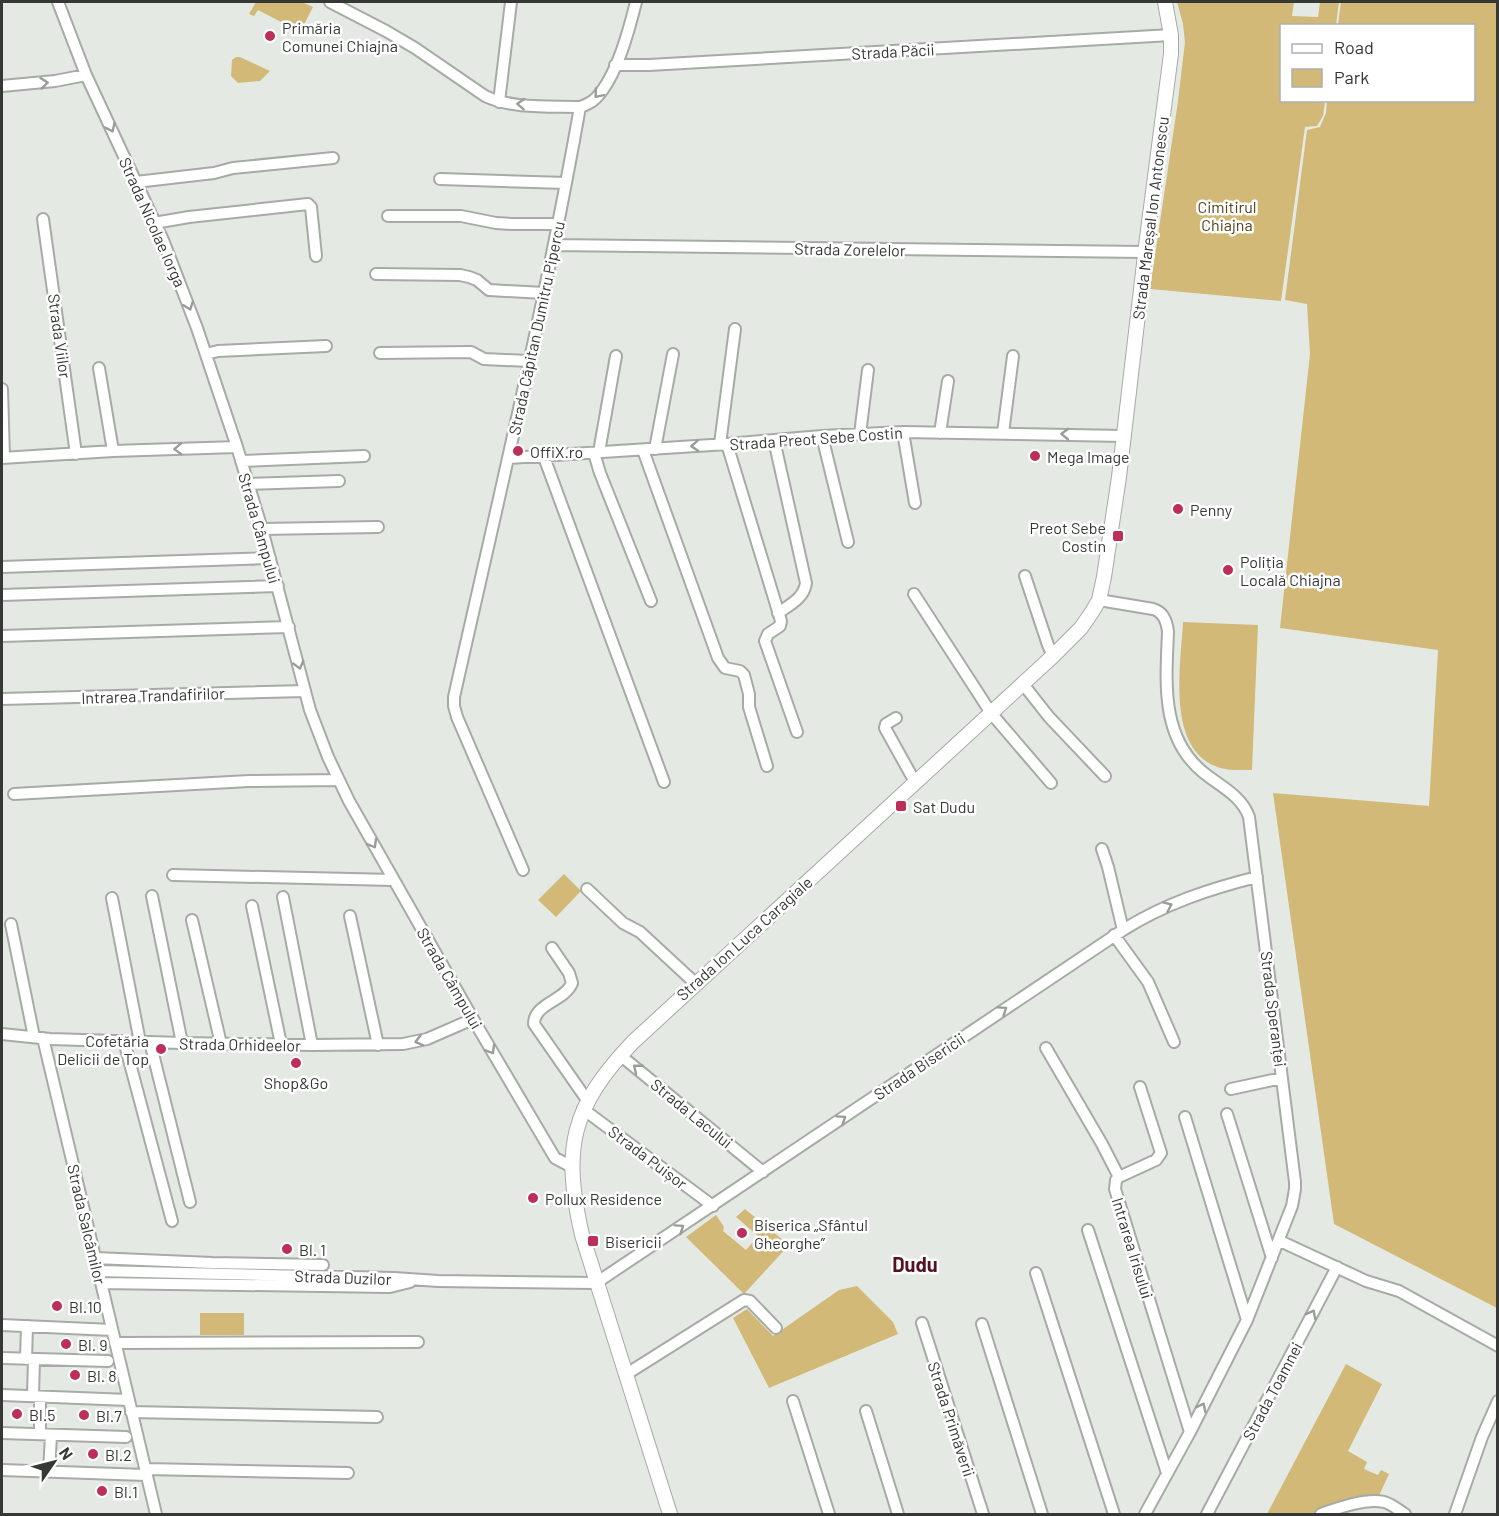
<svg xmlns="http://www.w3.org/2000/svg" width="1499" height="1516" font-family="Barlow,sans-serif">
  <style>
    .green { fill: #d2b978 }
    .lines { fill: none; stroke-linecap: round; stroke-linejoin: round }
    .minor-casing { stroke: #a6aba5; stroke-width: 14 }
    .major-casing { stroke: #a6aba5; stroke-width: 16 }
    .minor { stroke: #fff; stroke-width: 10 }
    .major { stroke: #fff; stroke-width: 14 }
    .oneway { stroke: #9a9c9a }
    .poi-dot { fill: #bd2e5a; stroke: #fff; stroke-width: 2 }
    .labels { text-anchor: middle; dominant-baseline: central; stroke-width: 5; stroke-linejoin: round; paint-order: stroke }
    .poi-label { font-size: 16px; fill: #363836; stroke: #fff; text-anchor: start }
    .street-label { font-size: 16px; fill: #363836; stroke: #fff }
    .park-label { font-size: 16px; fill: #53441c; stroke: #fff }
    .quarter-label { font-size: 20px; font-weight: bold; fill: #551126; stroke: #fff }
  </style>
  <rect width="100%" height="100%" fill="#e4eae3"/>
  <!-- green -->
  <path class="green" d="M 256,2 L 302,2 L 313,7 L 300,32 L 258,10 L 254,16 L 249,14 Z
    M 1177,2 L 1294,2 L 1292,16 L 1318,17 L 1320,2 L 1339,2 L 1336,25 L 1282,26 L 1282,100 L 1325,101 L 1323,116 L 1317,126 L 1305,127 L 1281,301 L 1150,289 L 1178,101 L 1185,42 L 1183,24 Z
    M 1341,2 L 1497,2 L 1497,1308 L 1334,1224 L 1273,793 L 1429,806 L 1438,650 L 1280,628 L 1310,354 L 1307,304 L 1285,300 L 1307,130 L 1320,127 L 1326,113 L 1327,101 L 1474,100 L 1474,26 L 1338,25 Z
    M 236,57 L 240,57 L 270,71 L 260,81 L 238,83 L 231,76 L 232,60 Z
    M 1183,622 L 1258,625 L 1252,770 C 1239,770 1226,771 1215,766 C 1166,746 1181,663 1183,622 Z
    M 564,874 L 581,891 L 556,917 L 538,900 Z
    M 745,1209 L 789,1245 L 744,1294 L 686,1237 L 716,1215 L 724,1227 L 723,1231 L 746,1250 L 758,1236 L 736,1217 Z
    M 857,1286 L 893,1322 L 898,1334 L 769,1388 L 733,1318 L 747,1309 L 773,1336 L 839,1290 Z
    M 200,1313 L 244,1313 L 244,1335 L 200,1335 Z
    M 1346,1364 L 1382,1384 L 1348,1451 L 1367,1462 L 1364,1469 L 1378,1475 L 1381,1470 L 1389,1474 L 1377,1500 L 1316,1514 L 1267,1514 Z"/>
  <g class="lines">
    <!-- minor casing -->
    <g class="minor-casing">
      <path id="minor" d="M 58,2 L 86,75 L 163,240 L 197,328 L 237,447 L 262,529 L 310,710 L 328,757 L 349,801 L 473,1019 L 555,1158 L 572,1167
        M 330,2 L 386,31 L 415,48 L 485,96 C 512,109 550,106 580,107 C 586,105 591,103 596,98 C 617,76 629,30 636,2
        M 615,65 L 649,65 L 1171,35
        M 2,86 L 55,81 L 86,75
        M 499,102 L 511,2
        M 440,179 L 566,183
        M 136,182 L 214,173 L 233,168 L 333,158
        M 388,216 L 461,216 L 496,223 L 512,224 L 559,224
        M 43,219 L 76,454
        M 154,223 L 189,217 L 308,204 L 311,207 L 316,256
        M 554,245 L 1145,252
        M 376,274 L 460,275 L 469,277 L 477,280 L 489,290 L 544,293
        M 380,353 L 471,352 L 484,359 L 529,361
        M 206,354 L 218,351 L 326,346
        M 99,368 L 113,451
        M 2,389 L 4,458
        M 903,432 L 915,503
        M 940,433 L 948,381
        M 1003,433 L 1013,356
        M 860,434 L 868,370
        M 822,436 L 848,542
        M 774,440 L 806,583 C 804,598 790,605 778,613
        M 720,444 L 735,329
        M 727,444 L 781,621 L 780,626 L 768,634 L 765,641 L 797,732
        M 655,449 L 673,354
        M 643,450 L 718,658 L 725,668 L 740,671 L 744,675 L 749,694 L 749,707 L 767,766
        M 599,452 L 616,356
        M 594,453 L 600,473 L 651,601
        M 544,457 L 664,782
        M 2,458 L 113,451 L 237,447
        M 509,458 L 727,444 L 822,436 L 903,432 L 1124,436
        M 241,461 L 364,456
        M 248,484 L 339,481
        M 262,529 L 378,527
        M 2,567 L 270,558
        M 1025,576 L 1048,645 L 1053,656
        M 914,594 L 991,713 L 1051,783
        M 2,595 L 278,586
        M 1099,600 L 1153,609 C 1164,612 1167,622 1168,632 C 1166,681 1160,738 1204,773 C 1220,786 1242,796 1249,817 L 1295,1182 L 1295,1189 L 1292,1206 L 1247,1320 L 1190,1432 L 1145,1514
        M 2,636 L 289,627
        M 1023,684 L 1049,717 L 1105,776
        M 2,699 L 305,691
        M 896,718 L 886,724 L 885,728 L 915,782
        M 14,794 L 249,781 L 338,780
        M 1102,849 L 1108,867 L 1123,930
        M 523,870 L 457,717 L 454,706 L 454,697 C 498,501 545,305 580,107
        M 173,875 L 394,880
        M 587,889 L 623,923 L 640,932 L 695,983
        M 152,896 L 182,1043
        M 283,897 L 312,1045
        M 112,898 L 140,1042
        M 252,906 L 281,1044
        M 350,916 L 378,1045
        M 192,920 L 221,1044
        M 11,924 L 34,1037
        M 1114,935 L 1148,982 L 1174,1042
        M 552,948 L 569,973 L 572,983 C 565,1001 534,1003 534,1024 L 587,1100
        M 2,1034 L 50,1039 L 182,1043 L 312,1045 L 403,1044 L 427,1039 L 473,1019
        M 43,1038 L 156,1514
        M 124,1041 L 172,1221
        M 150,1042 L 190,1202
        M 1046,1048 L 1102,1144 L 1119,1177
        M 620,1055 L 763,1172
        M 1140,1087 L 1161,1153 L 1156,1160 L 1119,1177 L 1116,1180 L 1115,1189 L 1190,1432
        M 1231,1089 L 1282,1078
        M 583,1109 L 713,1206
        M 1227,1114 L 1272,1258
        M 1185,1117 L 1247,1320
        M 1088,1230 L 1167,1473
        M 1280,1241 L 1366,1281 L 1399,1291 L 1498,1346
        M 95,1258 L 212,1263 L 323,1265
        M 98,1271 L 394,1278 L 438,1281 L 596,1283 L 1123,930 C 1164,904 1209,889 1257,877
        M 1036,1273 L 1114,1514
        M 101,1283 L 390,1287 L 410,1282
        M 922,1323 L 983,1514
        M 982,1324 L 1042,1514
        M 2,1325 L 112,1330
        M 115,1343 L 418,1342
        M 2,1358 L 108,1361
        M 26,1359 L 27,1326
        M 625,1375 L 744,1300 L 750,1301 L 776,1328
        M 2,1395 L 129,1400
        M 33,1396 L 34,1359
        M 793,1401 L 829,1514
        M 866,1411 L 898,1514
        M 131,1412 L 377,1417
        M 2,1433 L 126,1437
        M 40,1434 L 40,1397
        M 145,1469 L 348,1473
        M 2,1470 L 146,1475
        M 49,1472 L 51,1435
        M 1207,1514 L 1337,1267
        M 1321,1514 C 1338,1508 1366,1498 1384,1502 C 1392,1504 1398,1510 1405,1514
        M 1455,1514 L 1482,1437 L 1498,1401"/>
    </g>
    <!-- major casing -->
    <g class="major-casing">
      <path id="major" d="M 670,1514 L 582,1235 C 562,1148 571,1107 633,1042 L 1053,656 L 1081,628 L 1092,612 L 1099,600 L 1104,577 L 1119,477 L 1147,238 L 1171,54 L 1171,35 L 1165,2"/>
    </g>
    <!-- minor -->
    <use href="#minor" class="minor"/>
    <!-- major -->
    <use href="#major" class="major"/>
  </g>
  <!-- one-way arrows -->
  <defs><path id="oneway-chevron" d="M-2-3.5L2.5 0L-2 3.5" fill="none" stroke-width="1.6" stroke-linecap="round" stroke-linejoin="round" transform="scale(1.5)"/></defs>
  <g class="oneway">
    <use href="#oneway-chevron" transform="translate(44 83) rotate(-6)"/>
    <use href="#oneway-chevron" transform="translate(598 94) rotate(130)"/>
    <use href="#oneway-chevron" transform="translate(521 104) rotate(-177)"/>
    <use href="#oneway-chevron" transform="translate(111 128) rotate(65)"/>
    <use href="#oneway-chevron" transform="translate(189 306) rotate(69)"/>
    <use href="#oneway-chevron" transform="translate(1065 434) rotate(-179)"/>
    <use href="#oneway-chevron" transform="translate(695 446) rotate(176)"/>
    <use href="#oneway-chevron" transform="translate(178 449) rotate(178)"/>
    <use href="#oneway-chevron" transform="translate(299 665) rotate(75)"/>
    <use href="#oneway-chevron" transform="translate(373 844) rotate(60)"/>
    <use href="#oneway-chevron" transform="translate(1168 906) rotate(-24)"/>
    <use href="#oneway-chevron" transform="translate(1003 1010) rotate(-34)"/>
    <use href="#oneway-chevron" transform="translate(419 1041) rotate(166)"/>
    <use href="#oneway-chevron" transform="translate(491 1050) rotate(60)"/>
    <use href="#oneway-chevron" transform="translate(637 1068) rotate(-141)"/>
    <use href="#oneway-chevron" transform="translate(842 1119) rotate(-34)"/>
    <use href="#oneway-chevron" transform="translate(680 1228) rotate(-34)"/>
    <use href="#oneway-chevron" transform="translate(1312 1314) rotate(-62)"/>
    <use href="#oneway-chevron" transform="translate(1202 1407) rotate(-63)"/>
  </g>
  <!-- markers -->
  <g class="poi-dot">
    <circle cx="270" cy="36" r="6"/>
    <circle cx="518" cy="451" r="6"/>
    <circle cx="1035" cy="456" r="6"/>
    <circle cx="1178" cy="509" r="6"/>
    <rect x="1112" y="530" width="12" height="12" rx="3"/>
    <circle cx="1228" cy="570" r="6"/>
    <rect x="895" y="800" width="12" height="12" rx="3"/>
    <circle cx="161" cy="1049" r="6"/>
    <circle cx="296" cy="1063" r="6"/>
    <circle cx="533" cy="1198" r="6"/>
    <circle cx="742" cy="1233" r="6"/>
    <rect x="587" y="1235" width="12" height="12" rx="3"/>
    <circle cx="287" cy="1249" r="6"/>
    <circle cx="57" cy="1306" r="6"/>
    <circle cx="66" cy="1344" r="6"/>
    <circle cx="75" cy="1375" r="6"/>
    <circle cx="17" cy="1414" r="6"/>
    <circle cx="84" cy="1415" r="6"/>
    <circle cx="93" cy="1454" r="6"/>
    <circle cx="102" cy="1491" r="6"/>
  </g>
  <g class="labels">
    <!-- poi labels -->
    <g class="poi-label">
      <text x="282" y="27">Primăria<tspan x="282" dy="18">Comunei Chiajna</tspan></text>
      <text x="530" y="451">OffiX.ro</text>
      <text x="1047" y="456">Mega Image</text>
      <text x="1190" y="509">Penny</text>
      <text x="1106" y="527" text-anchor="end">Preot Sebe<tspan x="1106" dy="18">Costin</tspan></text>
      <text x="1240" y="561">Poliția<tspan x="1240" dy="18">Locală Chiajna</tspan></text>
      <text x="913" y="806">Sat Dudu</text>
      <text x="149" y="1040" text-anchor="end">Cofetăria<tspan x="149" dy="18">Delicii de Top</tspan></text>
      <text x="296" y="1082" text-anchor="middle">Shop&amp;Go</text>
      <text x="545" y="1198">Pollux Residence</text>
      <text x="754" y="1224">Biserica „Sfântul<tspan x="754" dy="18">Gheorghe”</tspan></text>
      <text x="605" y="1241">Bisericii</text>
      <text x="299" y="1249">Bl. 1</text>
      <text x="69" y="1306">Bl.10</text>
      <text x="78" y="1344">Bl. 9</text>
      <text x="87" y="1375">Bl. 8</text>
      <text x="29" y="1414">Bl.5</text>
      <text x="96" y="1415">Bl.7</text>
      <text x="105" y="1454">Bl.2</text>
      <text x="114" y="1491">Bl.1</text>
    </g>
    <!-- street labels -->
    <g class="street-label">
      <text transform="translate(893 51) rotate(-3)">Strada Păcii</text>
      <text transform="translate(1150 218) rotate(-83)">Strada Mareșal Ion Antonescu</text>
      <text transform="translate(153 222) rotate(66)">Strada Nicolae Iorga</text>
      <text transform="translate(850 249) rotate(1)">Strada Zorelelor</text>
      <text transform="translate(536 328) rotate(-78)">Strada Căpitan Dumitru Pipercu</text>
      <text transform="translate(60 336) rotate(82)">Strada Viilor</text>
      <text transform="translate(816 438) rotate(-4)">Strada Preot Sebe Costin</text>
      <text transform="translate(260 528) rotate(74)">Strada Câmpului</text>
      <text transform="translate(153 695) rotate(-2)">Intrarea Trandafirilor</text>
      <text transform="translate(744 938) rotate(-42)">Strada Ion Luca Caragiale</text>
      <text transform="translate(450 978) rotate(60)">Strada Câmpului</text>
      <text transform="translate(1274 1009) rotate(83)">Strada Speranței</text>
      <text transform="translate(240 1044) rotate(1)">Strada Orhideelor</text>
      <text transform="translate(919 1066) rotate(-34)">Strada Bisericii</text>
      <text transform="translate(692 1113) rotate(39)">Strada Lacului</text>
      <text transform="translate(648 1157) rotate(37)">Strada Puișor</text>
      <text transform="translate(87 1224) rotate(77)">Strada Salcâmilor</text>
      <text transform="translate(1133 1248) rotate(73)">Intrarea Irisului</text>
      <text transform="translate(343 1277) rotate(2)">Strada Duzilor</text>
      <text transform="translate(1272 1391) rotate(-62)">Strada Toamnei</text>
      <text transform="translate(952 1419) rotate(72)">Strada Primăverii</text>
    </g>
    <!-- park labels -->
    <g class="park-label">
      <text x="1227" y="206">Cimitirul<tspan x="1227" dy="18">Chiajna</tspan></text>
    </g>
    <!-- quarter labels -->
    <g class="quarter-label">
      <text x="915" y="1264">Dudu</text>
    </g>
  </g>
  <!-- border -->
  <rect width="1499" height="1516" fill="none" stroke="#363836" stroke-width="6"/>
  <!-- legend -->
  <rect x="1280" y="24" width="195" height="78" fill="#ffffff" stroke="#afafaf" stroke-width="1.5"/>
  <rect x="1292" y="44" width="30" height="9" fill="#ffffff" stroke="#afafaf" stroke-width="1.5"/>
  <text x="1334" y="54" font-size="18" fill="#363836">Road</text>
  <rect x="1292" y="69" width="30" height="18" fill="#d2b978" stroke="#afafaf" stroke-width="1.5"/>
  <text x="1334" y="84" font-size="18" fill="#363836">Park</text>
  <!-- north arrow -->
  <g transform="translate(54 1462) rotate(55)" stroke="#ffffff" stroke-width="4.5" paint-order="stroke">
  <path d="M0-4.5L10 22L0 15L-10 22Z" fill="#363836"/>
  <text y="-9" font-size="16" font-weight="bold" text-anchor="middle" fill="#363836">N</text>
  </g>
</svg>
